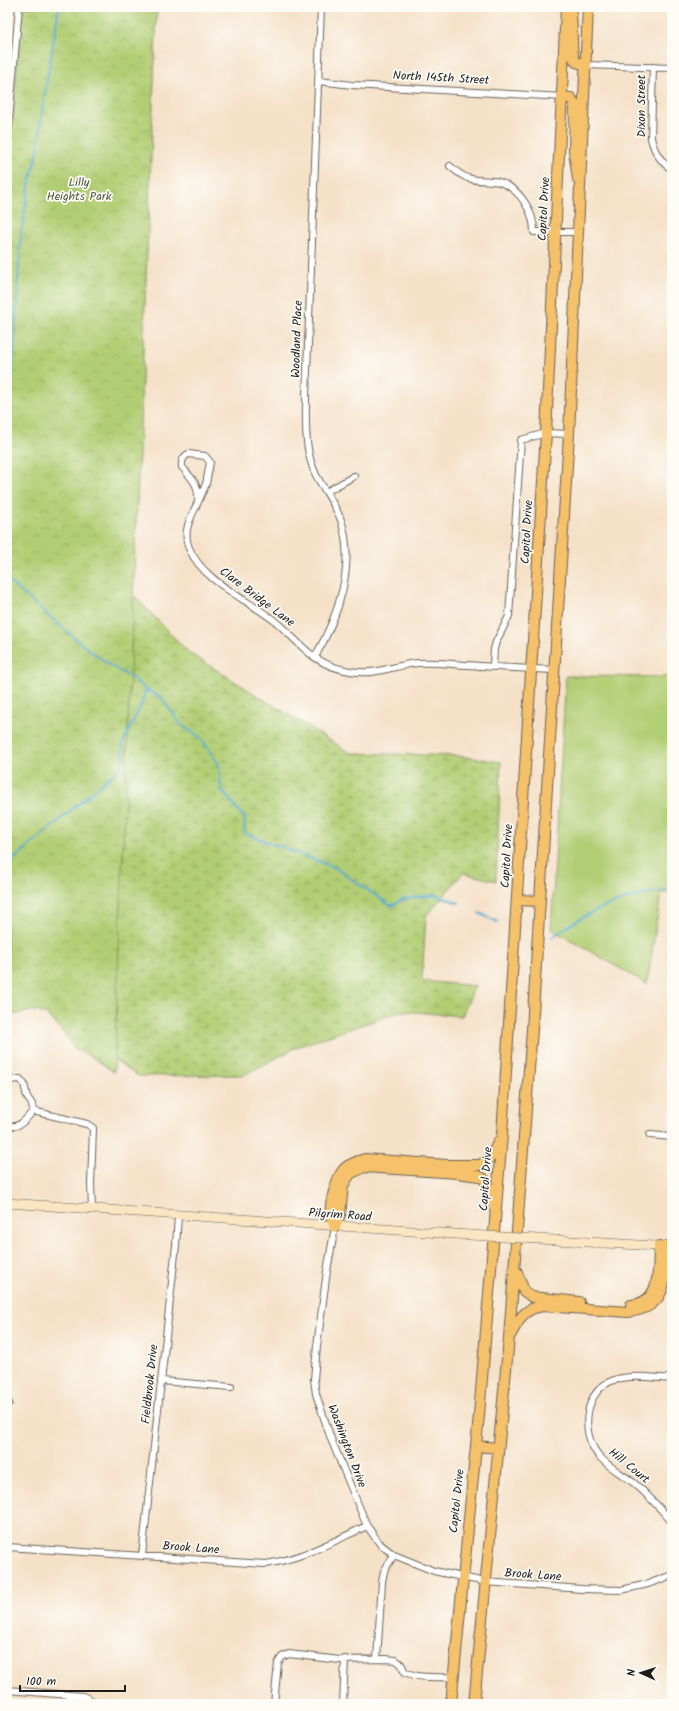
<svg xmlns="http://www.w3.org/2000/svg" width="679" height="1711" font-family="Kalam,sans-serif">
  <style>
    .grass { fill: #b2ce74; stroke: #677548 }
    .wetland { fill: url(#wetland-marsh); stroke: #677548 }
    .park { fill: url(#park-crowns); stroke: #677548 }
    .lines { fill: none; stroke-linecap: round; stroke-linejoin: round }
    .stream { stroke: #54acd1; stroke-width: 2 }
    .street-casing { stroke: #686158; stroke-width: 8 }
    .secondary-casing { stroke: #686158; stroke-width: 10 }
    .primary-casing { stroke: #686158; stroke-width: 12 }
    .street { stroke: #fff; stroke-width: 6 }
    .secondary { stroke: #fbe6c4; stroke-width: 9 }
    .primary { stroke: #f5c16b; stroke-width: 10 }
    .secondary-bridge-casing { stroke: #686158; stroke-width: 10; stroke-linecap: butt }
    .secondary-bridge { stroke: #fbe6c4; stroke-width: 9 }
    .labels { text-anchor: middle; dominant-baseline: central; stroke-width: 3.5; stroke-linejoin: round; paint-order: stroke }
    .street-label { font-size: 12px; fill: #1c1c1c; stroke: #fdfcf7 }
    .park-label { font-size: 12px; fill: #505a3b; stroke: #fdfcf7 }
  </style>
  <defs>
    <pattern id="wetland-marsh" width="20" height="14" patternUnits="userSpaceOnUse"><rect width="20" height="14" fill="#b2ce74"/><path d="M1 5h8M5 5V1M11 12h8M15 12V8" fill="none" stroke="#98b064"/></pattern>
    <pattern id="park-crowns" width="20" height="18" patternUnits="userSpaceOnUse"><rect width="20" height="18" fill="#b2ce74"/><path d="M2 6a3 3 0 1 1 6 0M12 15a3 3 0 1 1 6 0" fill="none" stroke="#98b064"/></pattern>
  </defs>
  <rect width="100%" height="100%" fill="#fdfcf7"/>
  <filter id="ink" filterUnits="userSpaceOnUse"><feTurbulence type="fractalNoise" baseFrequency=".025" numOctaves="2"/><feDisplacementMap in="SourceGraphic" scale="8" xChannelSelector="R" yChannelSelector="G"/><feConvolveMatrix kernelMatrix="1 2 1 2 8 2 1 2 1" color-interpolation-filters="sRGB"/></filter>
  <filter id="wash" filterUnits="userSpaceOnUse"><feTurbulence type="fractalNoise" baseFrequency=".012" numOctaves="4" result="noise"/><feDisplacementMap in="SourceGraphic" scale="16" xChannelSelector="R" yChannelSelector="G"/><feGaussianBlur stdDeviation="0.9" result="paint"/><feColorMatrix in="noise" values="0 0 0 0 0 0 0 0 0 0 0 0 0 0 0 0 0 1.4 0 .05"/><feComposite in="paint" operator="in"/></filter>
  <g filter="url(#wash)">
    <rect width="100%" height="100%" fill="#f5e1c8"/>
    <!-- grass -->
    <path class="grass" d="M 672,637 L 672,893 L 661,893 L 647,984 L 551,929 L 566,676 L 669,677 Z"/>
    <!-- wetland -->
    <path class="wetland" d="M 92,552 L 189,653 L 350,753 L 459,756 L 501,762 L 496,881 L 463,873 L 426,916 L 422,981 L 475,986 L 462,1016 L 402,1011 L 297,1047 L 244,1075 L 138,1076 L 30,1001 Z"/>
    <!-- park -->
    <path class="park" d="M 22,7 L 157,7 L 114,1072 L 92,1057 L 75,1049 L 58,1026 L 46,1015 L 37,1011 L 31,1011 L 7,1016 L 7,180 Z"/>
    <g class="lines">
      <!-- stream -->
      <path class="stream" d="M 7,458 L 21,233 L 30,181 L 38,151 L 42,110 L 59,7
        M 7,580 L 84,646 L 111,666 L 135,680 L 146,690 L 161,697 L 181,725 L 200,737 L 219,765 L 221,790 L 245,818 L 244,833 L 334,867 L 391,906 L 404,899 L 435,895 L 459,903
        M 7,865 L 119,769 L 123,761 L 123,743 L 141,705 L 146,690
        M 479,913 L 498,922
        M 551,938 C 591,908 623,897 672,889"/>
    </g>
  </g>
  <g filter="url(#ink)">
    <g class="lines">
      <!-- street casing -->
      <g class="street-casing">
        <path id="street" d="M 586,65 L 672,68
          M 653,67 L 651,138 C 654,151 660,162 672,169
          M 319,81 L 352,85 L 563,97
          M 7,144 L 19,7
          M 450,166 C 455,170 461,176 468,178 C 478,182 489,179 499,182 C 520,188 534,212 534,232 L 579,232
          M 188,454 L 205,456 L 210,462 L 206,484 L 198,502 C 199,484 193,480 182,467 C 181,461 183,457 188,454 Z
          M 326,492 L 354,476
          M 198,502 C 191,517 182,531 189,548 C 203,582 249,600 276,622 C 302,644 312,665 350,671 C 378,676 393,665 418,663 C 434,662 451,664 467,665 C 496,667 525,669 555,670
          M 315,657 C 338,617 356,566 341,520 C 335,504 324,490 316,475 C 304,450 306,423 306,397 L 321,7
          M 493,666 L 494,649 L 496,642 L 509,616 L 521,440 L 546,433 L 569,434
          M 7,1083 L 10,1080 L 20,1079 L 24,1084 L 27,1097 L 32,1104 L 33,1111
          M 33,1111 L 87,1124 L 93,1128 L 91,1184 L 92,1209
          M 7,1125 C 19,1130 26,1119 33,1111
          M 650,1135 L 672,1137
          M 335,1227 L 327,1271 L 317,1346 L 314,1379 L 316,1394 L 331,1439 L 367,1526 L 380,1544 L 394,1555 L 434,1571 L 485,1582 L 582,1589 L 621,1590 L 648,1584 L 672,1575
          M 672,1379 C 654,1378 632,1374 614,1380 C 584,1390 580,1432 598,1455 C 608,1467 622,1474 634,1483 C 648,1495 660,1508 672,1522
          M 162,1381 L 231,1387
          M 7,1404 L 9,1403
          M 7,1547 L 266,1564 C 302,1559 334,1541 367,1526
          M 142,1556 L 176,1245 L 178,1216
          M 377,1659 L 382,1582 L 384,1571 L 394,1555
          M 7,1690 L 83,1696 L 99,1704
          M 274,1704 L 278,1663 L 282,1657 L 289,1654 L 340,1660 L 386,1659 L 396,1660 L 401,1664 L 405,1672 C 420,1679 438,1677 454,1677
          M 343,1704 L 345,1659"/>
      </g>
      <!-- secondary casing -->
      <g class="secondary-casing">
        <path id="secondary" d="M 7,1203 L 470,1235
          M 538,1239 L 672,1247"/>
      </g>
      <!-- primary casing -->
      <g class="primary-casing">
        <path id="primary" d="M 570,9 C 574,22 569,55 576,62 L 586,65
          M 563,97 L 571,98 L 575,105 L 574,151 L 578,179
          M 517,900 L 540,901
          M 335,1227 C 334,1223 331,1219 331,1215 C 329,1204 337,1176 345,1168 C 351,1163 358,1161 365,1159 L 447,1165 L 480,1165 L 491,1157 L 499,1141
          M 335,1227 L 340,1215 L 343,1185 L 350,1174 L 364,1167 L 458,1173 L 479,1176 L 484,1179 L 488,1186 L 494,1208
          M 517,1272 L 524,1291 L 532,1297 L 579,1302
          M 631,1305 C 662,1303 658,1268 659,1246
          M 511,1334 C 520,1318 523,1309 543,1306 L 628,1312 C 668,1308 666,1279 666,1246
          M 476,1446 L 498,1448
          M 451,1704 L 479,1415 L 502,1135 L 546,433 L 566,7
          M 474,1704 L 509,1338 L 532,1029 L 569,434 L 588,7"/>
      </g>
      <!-- street -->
      <use href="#street" class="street"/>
      <!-- secondary -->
      <use href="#secondary" class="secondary"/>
      <!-- primary -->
      <use href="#primary" class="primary"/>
      <!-- secondary-bridge casing -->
      <g class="secondary-bridge-casing">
        <path id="secondary-bridge" d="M 470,1235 L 538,1239"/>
      </g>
      <!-- secondary-bridge -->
      <use href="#secondary-bridge" class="secondary-bridge"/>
    </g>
  </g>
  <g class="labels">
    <!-- street labels -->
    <g class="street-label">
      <text transform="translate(441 78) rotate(3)">North 145th Street</text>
      <text transform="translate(641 106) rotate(-90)">Dixon Street</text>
      <text transform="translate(544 209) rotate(-87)">Capitol Drive</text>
      <text transform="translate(297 339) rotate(-88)">Woodland Place</text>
      <text transform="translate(527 532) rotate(-87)">Capitol Drive</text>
      <text transform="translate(257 597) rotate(37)">Clare Bridge Lane</text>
      <text transform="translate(507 856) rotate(-87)">Capitol Drive</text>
      <text transform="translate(486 1179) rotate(-86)">Capitol Drive</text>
      <text transform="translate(340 1215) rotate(4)">Pilgrim Road</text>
      <text transform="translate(150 1384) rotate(-84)">Fieldbrook Drive</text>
      <text transform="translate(347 1446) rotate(69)">Washington Drive</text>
      <text transform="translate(629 1466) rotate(39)">Hill Court</text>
      <text transform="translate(457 1501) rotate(-84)">Capitol Drive</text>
      <text transform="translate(191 1548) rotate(4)">Brook Lane</text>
      <text transform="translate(533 1575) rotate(4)">Brook Lane</text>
    </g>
    <!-- park labels -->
    <g class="park-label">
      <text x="79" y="182">Lilly<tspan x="79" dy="14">Heights Park</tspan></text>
    </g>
  </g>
  <!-- margin -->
  <rect width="679" height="1711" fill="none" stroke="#fdfcf7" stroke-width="24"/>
  <!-- north arrow -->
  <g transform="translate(641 1673) rotate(273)" stroke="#fdfcf7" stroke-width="3" paint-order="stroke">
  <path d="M0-3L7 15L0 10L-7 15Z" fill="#1c1c1c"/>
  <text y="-6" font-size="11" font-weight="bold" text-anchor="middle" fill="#1c1c1c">N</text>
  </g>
  <!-- scale -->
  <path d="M20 1685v6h105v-6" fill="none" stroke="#1c1c1c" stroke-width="2"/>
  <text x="26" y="1685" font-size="12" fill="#1c1c1c" stroke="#fdfcf7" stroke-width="3" paint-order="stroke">100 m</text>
</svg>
